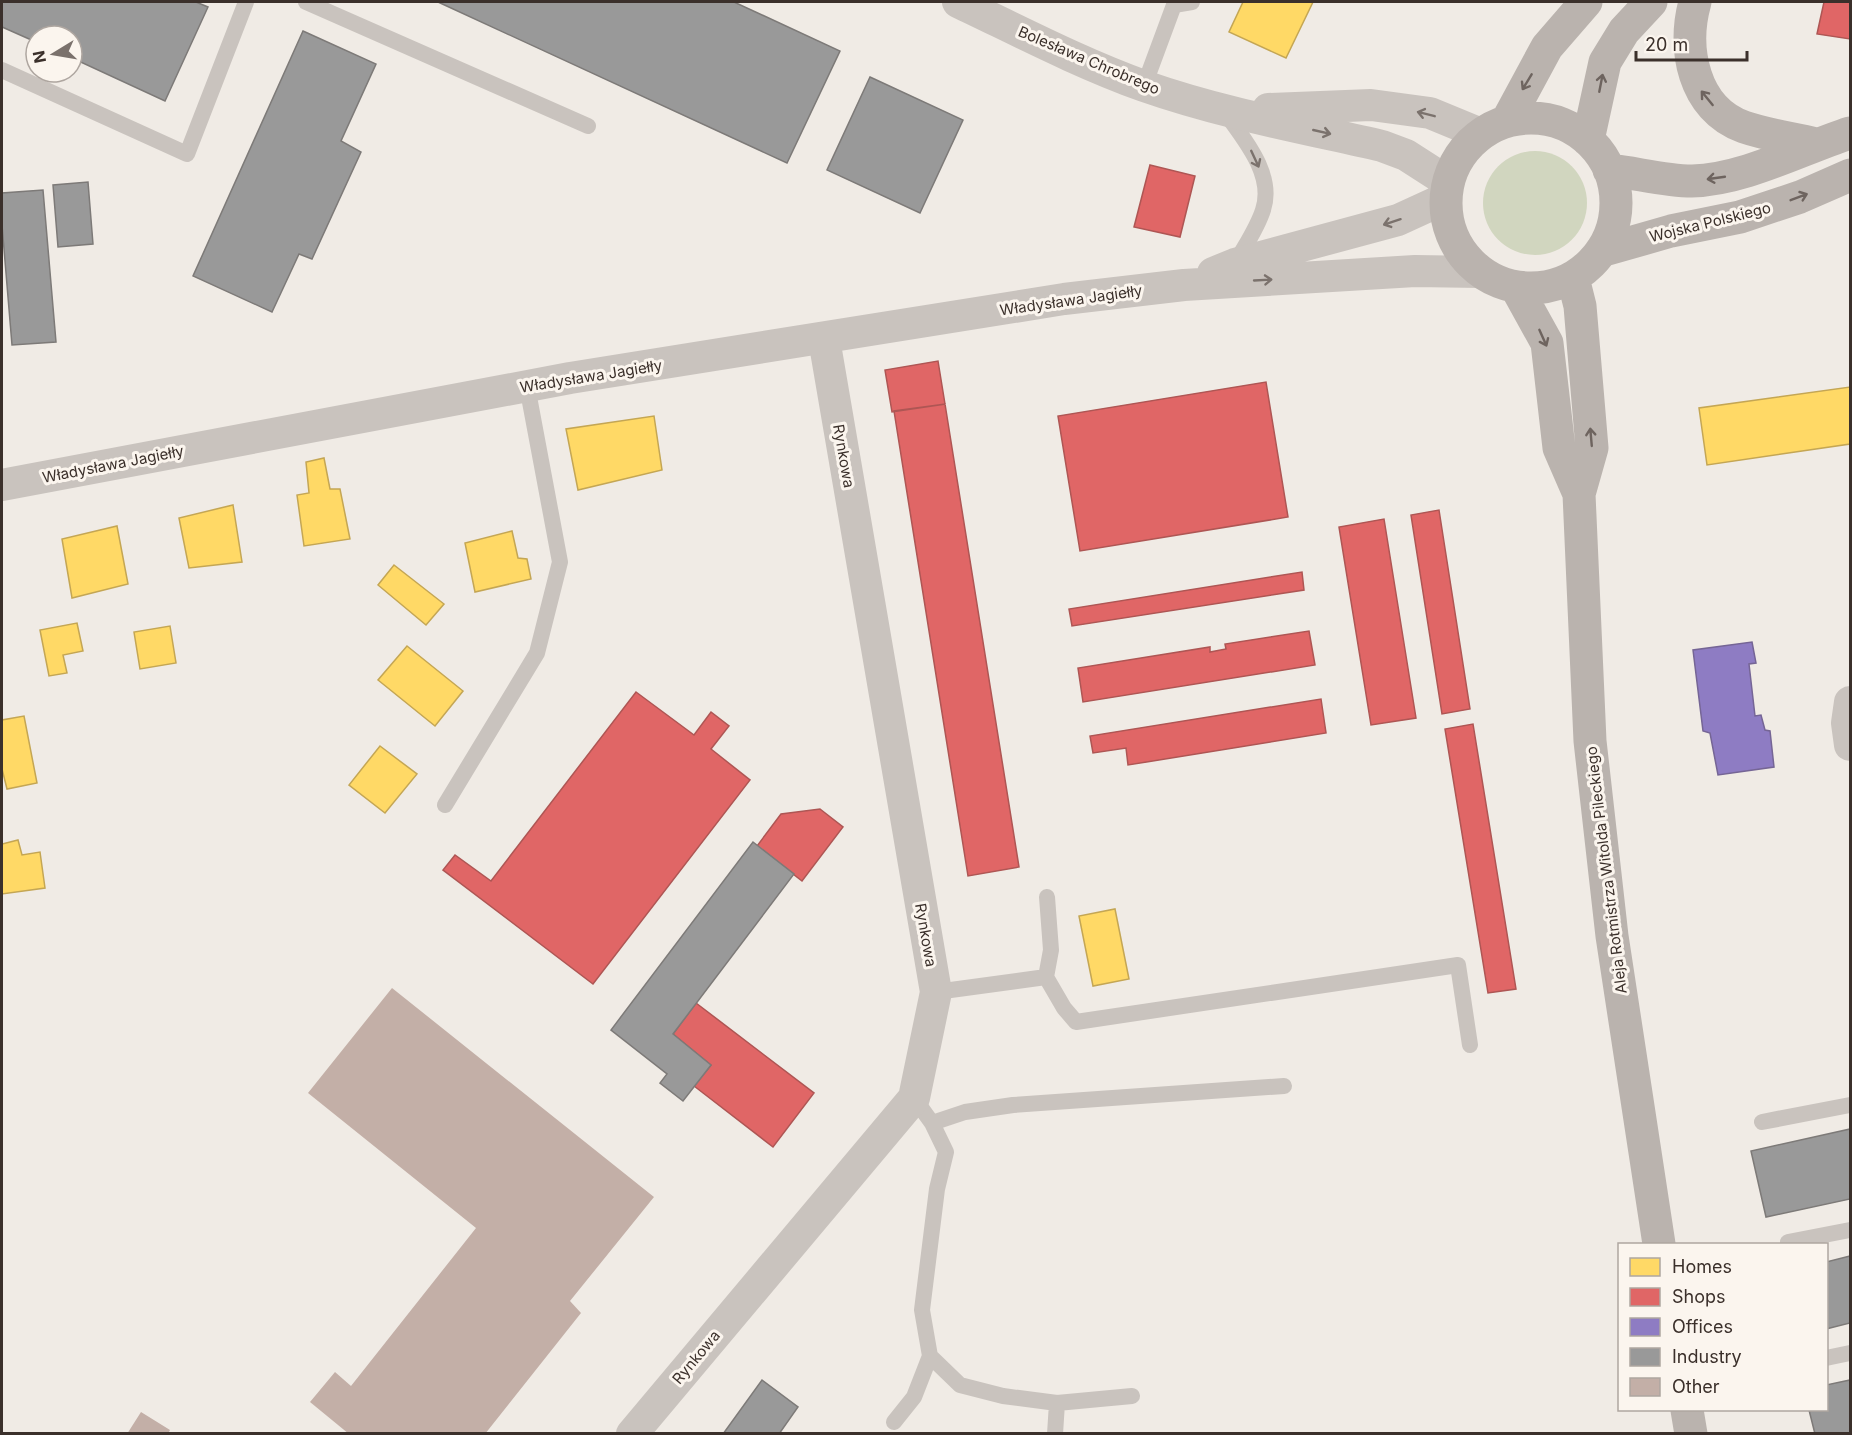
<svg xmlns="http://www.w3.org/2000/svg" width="1852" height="1435" font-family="Inter,sans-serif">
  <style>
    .grass { fill: #d1d6bf }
    .homes { fill: #ffd966; stroke: #c4a654; stroke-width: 1.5 }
    .shops { fill: #e06666; stroke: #ae5654; stroke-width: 1.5 }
    .offices { fill: #8e7cc3; stroke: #756595; stroke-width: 1.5 }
    .industry { fill: #999; stroke: #7d7a78; stroke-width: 1.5 }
    .building { fill: #c3afa7 }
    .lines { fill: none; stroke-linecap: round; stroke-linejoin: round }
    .lane { stroke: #c9c3be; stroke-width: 16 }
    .street { stroke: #c9c3be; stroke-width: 32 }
    .secondary { stroke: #bab3ae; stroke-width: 33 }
    .oneway { stroke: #6e645f }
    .oneway2 { stroke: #7b726d }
    .labels { text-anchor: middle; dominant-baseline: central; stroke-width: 6; stroke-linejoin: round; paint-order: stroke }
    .street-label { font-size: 15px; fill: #3b302b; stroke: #fbf5ee }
  </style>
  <rect width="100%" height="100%" fill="#f0ebe5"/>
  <!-- grass -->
  <path class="grass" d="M1483 203a52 52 0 1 1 104 0a52 52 0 1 1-104 0Z"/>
  <!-- homes -->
  <path class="homes" d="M 1243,2 L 1313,2 L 1286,58 L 1229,32 Z
    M 1850,387 L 1850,444 L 1707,465 L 1699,408 Z
    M 654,416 L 662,470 L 578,490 L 566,429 Z
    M 324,458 L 330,489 L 340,489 L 350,539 L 304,546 L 297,495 L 309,493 L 306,462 Z
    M 233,505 L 242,562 L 189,568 L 179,518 Z
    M 117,526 L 128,584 L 72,598 L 62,539 Z
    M 512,531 L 518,558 L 527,559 L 531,579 L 475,592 L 465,543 Z
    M 394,565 L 444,604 L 426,625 L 378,585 Z
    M 77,623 L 83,651 L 63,655 L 67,673 L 49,676 L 40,630 Z
    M 170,626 L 176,663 L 140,669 L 134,632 Z
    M 407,646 L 463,691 L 435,726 L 378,680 Z
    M 24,716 L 37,783 L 7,789 L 2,769 L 2,720 Z
    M 380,746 L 417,774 L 385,813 L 349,785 Z
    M 18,840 L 22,855 L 40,852 L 45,888 L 2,894 L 2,844 Z
    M 1115,909 L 1129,979 L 1093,986 L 1079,916 Z"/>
  <!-- shops -->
  <path class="shops" d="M 1824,2 L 1850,2 L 1850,39 L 1817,34 Z
    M 1150,165 L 1195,176 L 1180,237 L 1134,227 Z
    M 938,361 L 945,404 L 892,412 L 885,370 Z
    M 1266,382 L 1288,517 L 1080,551 L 1058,416 Z
    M 945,404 L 1019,867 L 968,876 L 894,411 Z
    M 1439,510 L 1470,709 L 1442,714 L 1411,515 Z
    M 1384,519 L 1416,718 L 1371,725 L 1339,527 Z
    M 1302,572 L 1304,590 L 1072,626 L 1069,609 Z
    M 1309,631 L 1315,665 L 1083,702 L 1078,668 L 1210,647 L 1210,652 L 1226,649 L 1225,644 Z
    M 636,692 L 694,735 L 711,712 L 729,726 L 711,749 L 750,780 L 593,984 L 443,870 L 455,855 L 491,881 Z
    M 1321,699 L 1326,733 L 1128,765 L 1126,748 L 1093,753 L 1090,736 Z
    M 1473,724 L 1516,989 L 1488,993 L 1445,729 Z
    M 820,809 L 843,827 L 802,881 L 757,846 L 781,814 Z
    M 696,1003 L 814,1093 L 773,1147 L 694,1086 L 711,1065 L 673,1034 Z"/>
  <!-- offices -->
  <path class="offices" d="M 1752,642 L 1756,663 L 1749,664 L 1755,716 L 1761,715 L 1765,730 L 1770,731 L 1774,767 L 1718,775 L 1710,733 L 1703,731 L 1693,650 Z"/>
  <!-- industry -->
  <path class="industry" d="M 2,2 L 196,2 L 208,7 L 165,101 L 72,58 L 72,36 L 36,36 L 36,42 L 2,27 Z
    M 438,2 L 734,2 L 840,51 L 787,163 Z
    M 303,31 L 376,64 L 341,141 L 361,152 L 312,259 L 299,254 L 272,312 L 193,276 Z
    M 870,77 L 963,120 L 920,213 L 827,170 Z
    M 88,182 L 93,244 L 58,247 L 53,185 Z
    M 43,190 L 56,342 L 12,345 L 2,225 L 2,193 Z
    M 753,842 L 794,874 L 673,1034 L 711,1065 L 683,1101 L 660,1083 L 667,1074 L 611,1030 Z
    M 1850,1129 L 1850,1199 L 1766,1217 L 1751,1151 Z
    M 1850,1256 L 1850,1323 L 1826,1329 L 1826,1262 Z
    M 762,1380 L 798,1407 L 779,1434 L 723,1434 Z
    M 1850,1380 L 1850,1434 L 1815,1434 L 1809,1410 L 1826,1410 L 1826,1385 Z"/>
  <!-- building -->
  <path class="building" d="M 392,988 L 654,1197 L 570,1301 L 581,1313 L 485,1434 L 349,1434 L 310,1402 L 335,1372 L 351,1386 L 476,1228 L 308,1093 Z
    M 141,1412 L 170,1430 L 168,1434 L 127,1434 Z"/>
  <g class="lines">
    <!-- lane -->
    <path class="lane" d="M 306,2 L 588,126
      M 2,70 L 187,154 L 246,2
      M 1144,86 L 1174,5 L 1192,2
      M 1224,111 C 1243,138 1275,174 1263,210 C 1257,229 1244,247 1235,264
      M 445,805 L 537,653 L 560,562 L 527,386
      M 1046,977 L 1051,950 L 1047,897
      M 936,992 L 1046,977 L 1064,1008 L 1076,1022 L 1458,965 L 1470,1045
      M 914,1098 L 932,1123 L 946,1152 L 937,1189 L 922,1310 L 930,1356 L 960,1385 L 1003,1396 L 1057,1403 L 1132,1396
      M 1762,1122 L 1850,1105
      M 932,1123 L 965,1112 L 1013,1105 L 1284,1086
      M 1788,1242 L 1850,1230
      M 1826,1358 L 1850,1353
      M 894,1422 L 914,1397 L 930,1356
      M 1055,1434 L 1057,1403"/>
    <!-- street -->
    <path class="street" d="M 958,2 C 1019,31 1080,63 1144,86 C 1221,113 1303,128 1382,146 L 1406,155 L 1448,182
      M 1268,109 L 1371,105 L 1430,113 L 1481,134
      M 1213,273 L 1235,264 L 1398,220 L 1446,198
      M 2,485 L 570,378 L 1064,299 L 1184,285 L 1415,271 L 1481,272
      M 1850,702 L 1847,723 L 1850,745
      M 632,1434 L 914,1098 L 936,992 L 824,339"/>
    <!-- secondary -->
    <path class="secondary" d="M 1695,2 C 1682,48 1693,109 1744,127 C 1767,135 1792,138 1816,144
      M1446 203a85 85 0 1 1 170 0a85 85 0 1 1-170 0Z
      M 1507,121 L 1547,47 L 1586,2
      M 1588,140 L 1605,62 L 1624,31 L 1651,2
      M 1609,170 C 1637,173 1664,181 1692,181 C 1743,180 1801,149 1850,133
      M 1601,251 L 1671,231 L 1740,217 L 1800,197 L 1850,175
      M 1573,278 L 1580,306 L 1592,448 L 1579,494 L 1590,741 L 1612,936 L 1659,1244
      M 1516,287 L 1547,343 L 1559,448 L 1579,494
      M 1687,1410 L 1691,1434"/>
  </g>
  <!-- one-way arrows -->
  <defs><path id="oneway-shaft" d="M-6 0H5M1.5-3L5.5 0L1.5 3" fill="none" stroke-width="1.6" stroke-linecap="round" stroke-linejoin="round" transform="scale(1.5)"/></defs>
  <g class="oneway">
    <use href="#oneway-shaft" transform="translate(1527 82) rotate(121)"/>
    <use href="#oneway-shaft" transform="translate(1601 83) rotate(-79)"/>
    <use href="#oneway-shaft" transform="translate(1707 98) rotate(-129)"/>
    <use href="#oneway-shaft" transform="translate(1716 178) rotate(172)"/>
    <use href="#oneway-shaft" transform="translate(1799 197) rotate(-21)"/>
    <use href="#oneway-shaft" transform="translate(1543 338) rotate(66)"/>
    <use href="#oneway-shaft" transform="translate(1591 437) rotate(-95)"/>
  </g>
  <g class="oneway2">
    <use href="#oneway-shaft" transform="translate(1426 114) rotate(-166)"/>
    <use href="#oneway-shaft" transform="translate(1322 132) rotate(13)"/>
    <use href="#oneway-shaft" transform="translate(1255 159) rotate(65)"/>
    <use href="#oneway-shaft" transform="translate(1392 222) rotate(162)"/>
    <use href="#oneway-shaft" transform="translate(1263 280) rotate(-3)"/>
  </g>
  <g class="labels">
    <!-- street labels -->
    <g class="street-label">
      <text transform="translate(1089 60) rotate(23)">Bolesława Chrobrego</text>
      <text transform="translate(1710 222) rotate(-14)">Wojska Polskiego</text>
      <text transform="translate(1071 300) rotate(-8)">Władysława Jagiełły</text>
      <text transform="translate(591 376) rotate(-9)">Władysława Jagiełły</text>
      <text transform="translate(844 456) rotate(80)">Rynkowa</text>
      <text transform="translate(113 464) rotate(-11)">Władysława Jagiełły</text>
      <text transform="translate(1606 870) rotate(-97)">Aleja Rotmistrza Witolda Pileckiego</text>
      <text transform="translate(926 935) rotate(80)">Rynkowa</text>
      <text transform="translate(696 1357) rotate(-50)">Rynkowa</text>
    </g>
  </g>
  <!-- border -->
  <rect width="1852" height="1435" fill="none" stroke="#3b302b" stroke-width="6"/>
  <!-- legend -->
  <rect x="1618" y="1243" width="210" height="168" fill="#fbf5ee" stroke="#aea6a0" stroke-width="1.5"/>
  <rect x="1630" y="1258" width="30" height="18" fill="#ffd966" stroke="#aea6a0" stroke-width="1.5"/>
  <text x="1672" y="1273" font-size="18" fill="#3b302b">Homes</text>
  <rect x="1630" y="1288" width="30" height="18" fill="#e06666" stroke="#aea6a0" stroke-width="1.5"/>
  <text x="1672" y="1303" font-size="18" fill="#3b302b">Shops</text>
  <rect x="1630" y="1318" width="30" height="18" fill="#8e7cc3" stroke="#aea6a0" stroke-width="1.5"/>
  <text x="1672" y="1333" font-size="18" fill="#3b302b">Offices</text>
  <rect x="1630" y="1348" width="30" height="18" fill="#999999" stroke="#aea6a0" stroke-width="1.5"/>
  <text x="1672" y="1363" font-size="18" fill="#3b302b">Industry</text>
  <rect x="1630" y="1378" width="30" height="18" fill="#c3afa7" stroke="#aea6a0" stroke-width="1.5"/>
  <text x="1672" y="1393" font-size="18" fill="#3b302b">Other</text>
  <!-- north arrow -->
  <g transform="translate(54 54) rotate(259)"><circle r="28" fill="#fbf5ee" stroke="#aea6a0" stroke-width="1.5"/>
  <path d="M0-4.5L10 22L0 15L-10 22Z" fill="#7a716c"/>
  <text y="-9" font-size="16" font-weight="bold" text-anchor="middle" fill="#3b302b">N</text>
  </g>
  <!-- scale -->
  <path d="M1636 51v9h111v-9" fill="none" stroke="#3b302b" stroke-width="3"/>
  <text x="1645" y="51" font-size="18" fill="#3b302b" stroke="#fbf5ee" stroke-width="4.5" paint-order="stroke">20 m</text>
</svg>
